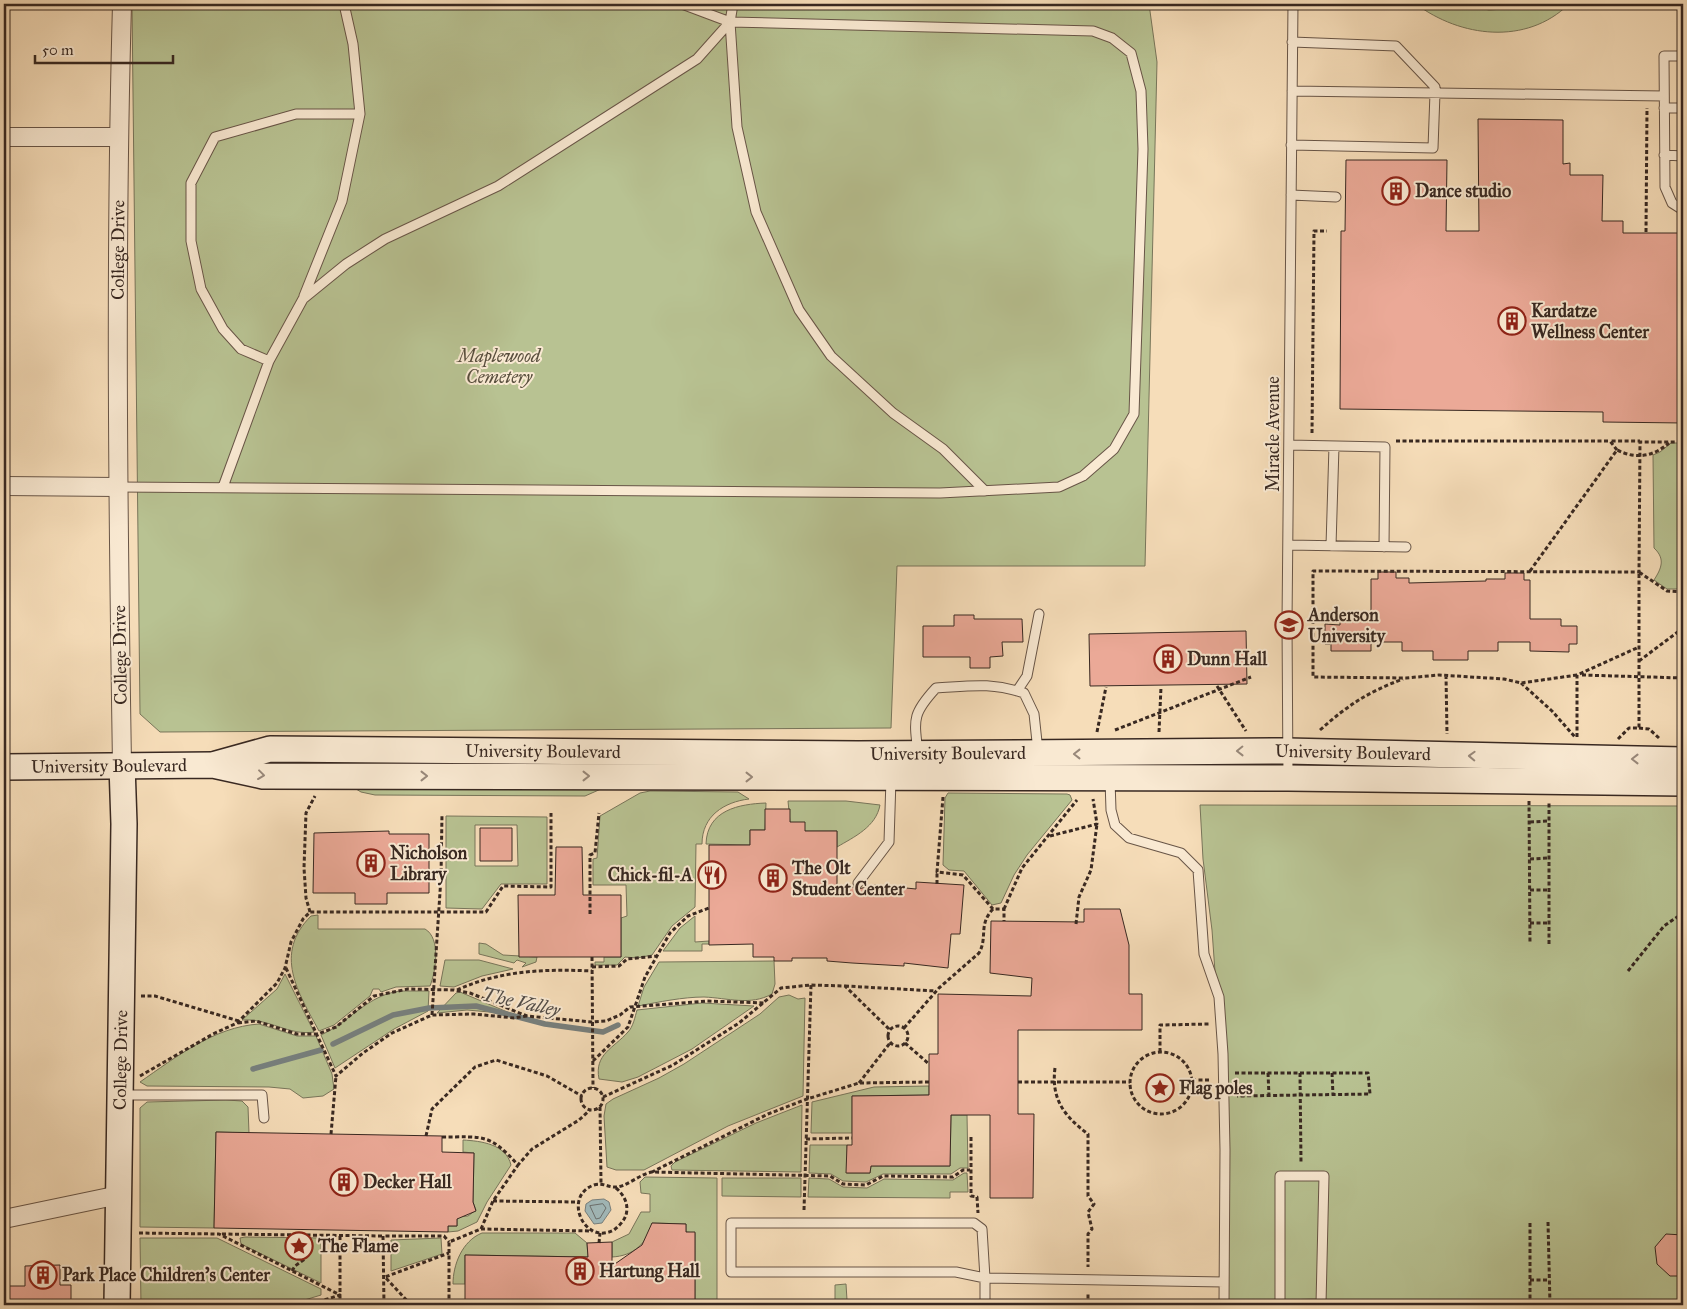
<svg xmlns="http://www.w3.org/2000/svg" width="1687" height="1309" font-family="'IM FELL Great Primer',serif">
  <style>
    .green { fill: #b8c292; stroke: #78755a; fill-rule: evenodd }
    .water { fill: #a1b9ba; stroke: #777f7d }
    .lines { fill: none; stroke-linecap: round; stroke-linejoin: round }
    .shore { stroke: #6c706e; stroke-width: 1 }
    .stream { stroke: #777f7d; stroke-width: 5.5 }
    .building { fill: #eba997; stroke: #382821 }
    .lane-casing { stroke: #685547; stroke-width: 11 }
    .street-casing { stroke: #685547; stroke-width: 20 }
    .secondary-casing { stroke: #382821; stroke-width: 28 }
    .path { stroke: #382821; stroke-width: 3; stroke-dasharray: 4 2.5; stroke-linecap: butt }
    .lane { stroke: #f9e9d2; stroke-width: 9 }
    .street { stroke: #f9e9d2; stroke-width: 18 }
    .secondary { stroke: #f9e9d2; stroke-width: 25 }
    .oneway { stroke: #98887a }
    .labels { text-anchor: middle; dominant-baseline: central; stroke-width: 4; stroke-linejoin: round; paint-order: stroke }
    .poi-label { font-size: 18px; font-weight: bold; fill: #382821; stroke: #f9e9d2; text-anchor: start }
    .street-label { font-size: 18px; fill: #382821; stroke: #f9e9d2 }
    .park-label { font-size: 18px; font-style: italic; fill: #584e3d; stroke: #f9e9d2 }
    .water-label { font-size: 19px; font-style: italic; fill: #524c47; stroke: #f9e9d2 }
  </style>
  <rect width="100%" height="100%" fill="#f6ddb9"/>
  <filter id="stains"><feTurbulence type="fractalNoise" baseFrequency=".004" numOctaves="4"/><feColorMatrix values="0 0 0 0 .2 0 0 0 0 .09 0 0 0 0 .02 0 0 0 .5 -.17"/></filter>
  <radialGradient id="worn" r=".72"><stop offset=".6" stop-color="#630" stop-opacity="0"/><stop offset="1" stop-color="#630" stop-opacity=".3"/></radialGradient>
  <!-- green -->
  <path class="green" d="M 132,4 L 1149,4 L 1157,62 L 1145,566 L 897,566 L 891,728 L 160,732 L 140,714 Z
    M 1416,4 L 1460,4 L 1489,10 L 1504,9 L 1524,4 L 1569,4 C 1526,46 1460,37 1416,4 Z
    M 1671,443 L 1683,443 L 1683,589 L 1667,589 L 1654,580 C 1661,569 1666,559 1654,548 L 1653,455 L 1660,452 Z
    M 351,786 L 601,789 L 585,796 L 375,795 L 361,792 Z
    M 650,791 L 738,792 L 749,799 C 724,802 702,816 702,844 L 696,844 L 695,907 L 672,926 L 652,955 L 637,958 L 625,957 L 617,965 L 595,965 L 595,962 L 604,962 L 604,957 L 621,957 L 621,918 L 627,916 L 626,885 L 593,885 L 593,859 L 597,858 L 600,816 L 640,793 Z
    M 948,793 L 1067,794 L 1070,795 L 1072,800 L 1027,855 L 1014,875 L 1001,903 L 992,905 L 964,871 L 949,870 L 943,865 L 945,798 Z
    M 788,801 L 846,801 L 880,805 C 876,827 854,837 837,847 L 837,831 L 805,831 L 790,822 Z
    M 766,803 L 765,830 L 750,830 L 750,845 L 706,844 C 707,810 739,804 766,803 Z
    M 1200,805 L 1683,806 L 1683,1305 L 1224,1305 L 1224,1096 L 1212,930 L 1203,859 Z
    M 446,816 L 547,817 L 547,884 L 501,884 L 482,909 L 446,908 ZM 475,825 L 517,825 L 518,866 L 475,866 Z
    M 318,915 L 318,929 L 425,929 C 441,938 436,971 430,986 L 396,987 L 381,992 L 379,989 L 373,989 L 370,996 L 334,1025 L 319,1031 C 298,992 273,954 311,916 Z
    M 695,916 L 695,942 L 709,941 L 709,944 L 702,944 L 702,951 L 663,951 L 680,928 Z
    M 479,943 L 486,944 L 503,955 L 537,957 L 536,962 L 522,967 L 526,963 L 517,960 L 514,963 L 479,954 Z
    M 445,960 L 479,960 L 513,969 L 482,976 L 454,987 L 440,986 Z
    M 774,961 L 775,984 L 772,994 C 750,1006 728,998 704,997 C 683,997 659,1002 638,1006 L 644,987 L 659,962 Z
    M 285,974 L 314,1032 C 289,1036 269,1018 242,1020 L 277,989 Z
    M 400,991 L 429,991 L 428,1011 L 394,1029 L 335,1068 L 321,1035 C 349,1022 368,995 400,991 Z
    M 460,992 L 512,1014 L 467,1010 L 437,1013 L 456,993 Z
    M 789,995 L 798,999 L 805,998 L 803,1096 L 728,1126 L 644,1170 L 616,1170 L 607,1167 L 604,1116 L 606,1104 L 613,1099 L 659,1078 L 684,1064 L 760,1014 L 779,997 Z
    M 702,1003 L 754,1006 L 692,1049 L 638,1077 L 622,1082 L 599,1079 C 594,1054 614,1048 628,1032 C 633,1027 635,1017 637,1010 Z
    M 259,1024 L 297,1036 L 316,1036 L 332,1074 L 334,1089 L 323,1096 L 303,1098 L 290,1089 L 269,1087 L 147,1086 L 140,1082 C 176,1057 214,1027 259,1024 Z
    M 929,1086 L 929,1095 L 852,1096 L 852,1133 L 811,1133 L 812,1102 L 874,1087 Z
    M 226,1100 L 242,1101 L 248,1107 L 249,1133 L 216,1132 L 214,1228 L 140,1227 L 140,1108 L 147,1102 Z
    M 802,1105 L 801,1172 L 672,1170 L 671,1166 L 675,1162 L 756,1123 Z
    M 951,1115 L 967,1115 L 968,1168 L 960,1168 L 951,1174 L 883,1174 L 866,1182 L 843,1181 L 831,1174 L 809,1173 L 810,1145 L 847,1145 L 847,1173 L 870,1173 L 871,1166 L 950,1166 Z
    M 463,1140 C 481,1141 506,1144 511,1165 L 487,1202 L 477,1222 L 458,1231 L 448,1232 L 448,1226 L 457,1226 L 457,1217 L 468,1216 L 476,1210 L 473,1202 L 474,1153 L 463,1152 Z
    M 964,1173 L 967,1173 L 968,1192 L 950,1192 L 950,1198 L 808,1197 L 809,1178 L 829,1179 L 843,1187 L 867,1188 L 884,1179 L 953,1180 Z
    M 645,1177 L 717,1178 L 717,1305 L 695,1305 L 695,1233 L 686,1232 L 686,1224 L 652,1223 C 647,1244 633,1256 612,1257 L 612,1242 L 629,1234 L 641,1212 L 650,1212 L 650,1194 L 641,1193 L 640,1182 Z
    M 722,1178 L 801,1178 L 801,1197 L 722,1196 Z
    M 482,1233 L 575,1233 L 587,1243 L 588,1257 L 465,1255 L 465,1284 L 453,1284 C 453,1265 462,1241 482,1233 Z
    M 245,1237 L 321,1238 L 321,1283 L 241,1244 L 240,1238 Z
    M 140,1238 L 217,1238 L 321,1289 L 321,1295 L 288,1305 L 141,1305 Z
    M 441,1238 L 442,1254 L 391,1271 L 391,1240 Z
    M 846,1284 L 847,1300 L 855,1301 L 856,1305 L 835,1305 L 835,1285 Z"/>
  <!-- water -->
  <path class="water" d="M 604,1199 L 609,1202 L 611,1210 L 602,1223 L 594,1224 L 585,1211 L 586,1204 L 592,1200 Z"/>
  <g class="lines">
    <!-- shore -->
    <path class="shore" d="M 603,1204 L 606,1208 L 600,1218 L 596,1219 L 590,1206 Z"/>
    <!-- stream -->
    <path class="stream" d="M 333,1044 L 393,1015 L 429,1008 L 476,1006 L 545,1024 L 603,1032 L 618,1025
      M 253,1069 L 321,1050"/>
  </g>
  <!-- building -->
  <path class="building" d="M 1478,119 L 1563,120 L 1563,164 L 1570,163 L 1570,175 L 1603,175 L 1602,221 L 1623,221 L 1623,233 L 1683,233 L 1683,423 L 1603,422 L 1603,412 L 1340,409 L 1341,231 L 1345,231 L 1346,160 L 1447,160 L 1446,231 L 1479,231 Z
    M 1378,572 L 1396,572 L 1396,578 L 1409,578 L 1409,583 L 1486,581 L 1486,579 L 1505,579 L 1505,573 L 1524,573 L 1524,580 L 1530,580 L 1530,619 L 1561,619 L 1561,626 L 1577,626 L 1577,644 L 1569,644 L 1569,652 L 1530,651 L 1530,642 L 1498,642 L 1498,651 L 1468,651 L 1468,660 L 1433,660 L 1433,651 L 1402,651 L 1402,642 L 1371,642 L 1371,651 L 1331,651 L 1331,644 L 1325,644 L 1325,624 L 1340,625 L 1340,618 L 1371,619 L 1371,579 L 1378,579 Z
    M 954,615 L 974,615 L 974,619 L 1022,619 L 1023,642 L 1002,642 L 1003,656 L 990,657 L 990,668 L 970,668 L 970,657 L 923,657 L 923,626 L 954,626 Z
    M 1246,631 L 1247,684 L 1090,686 L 1089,634 Z
    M 765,809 L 790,809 L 790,822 L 805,822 L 805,831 L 837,831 L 837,890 L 854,887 L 858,889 L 876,885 L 916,889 L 916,882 L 964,885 L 960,934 L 951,934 L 948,968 L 904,963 L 904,966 L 852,963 L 827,961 L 827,958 L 792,958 L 792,961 L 774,961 L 774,957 L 753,957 L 753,944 L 709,945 L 709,845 L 750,845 L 750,830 L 765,830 Z
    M 480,828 L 512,828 L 512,861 L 480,861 Z
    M 389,831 L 389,834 L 429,834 L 429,893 L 387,893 L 387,904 L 355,904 L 355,893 L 313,893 L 314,833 Z
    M 556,847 L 582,847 L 583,895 L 621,895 L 621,957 L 519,957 L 518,895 L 555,895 Z
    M 1084,909 L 1120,909 L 1129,945 L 1129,994 L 1142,994 L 1142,1030 L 1018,1030 L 1018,1114 L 1034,1114 L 1033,1198 L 990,1198 L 990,1115 L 951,1115 L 950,1166 L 871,1166 L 870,1173 L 846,1173 L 847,1145 L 852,1145 L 852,1096 L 929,1095 L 929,1054 L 938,1054 L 938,994 L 1031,996 L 1032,978 L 990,973 L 991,921 L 1084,922 Z
    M 216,1132 L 442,1136 L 442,1152 L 474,1153 L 473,1202 L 476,1211 L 457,1219 L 457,1226 L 448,1226 L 448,1232 L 214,1228 Z
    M 652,1223 L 686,1224 L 686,1232 L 695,1232 L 695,1305 L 465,1305 L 465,1255 L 588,1257 L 587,1243 L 612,1242 L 612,1266 L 642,1245 Z
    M 1666,1234 L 1683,1235 L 1683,1276 L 1670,1276 L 1657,1264 L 1655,1247 Z
    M 60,1265 L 60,1285 L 71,1285 L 71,1305 L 4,1305 L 4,1286 L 25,1286 L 25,1266 Z"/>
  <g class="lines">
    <!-- lane casing -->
    <g class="lane-casing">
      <path id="lane" d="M 344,4 L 353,44 L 360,114 L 296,114 L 215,137 L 191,183 L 191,241 L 201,289 L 223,329 L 241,349 L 269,361 L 303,299 L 346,264 L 385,239 L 498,186 L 697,59 L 730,22
        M 733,4 L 730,22 L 737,127 L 756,212 L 799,310 L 831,356 L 893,413 L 943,449 L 985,491
        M 1683,56 L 1664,56 L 1665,187 L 1672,203 L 1683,210
        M 1292,91 L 1664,96
        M 1664,108 L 1683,108
        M 1291,145 L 1433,148 L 1435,93 L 1435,87 L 1396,46 L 1292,42
        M 1664,155 L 1683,156
        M 1291,195 L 1336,197
        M 304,296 L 342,201 L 360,114
        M 1289,445 L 1385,447 L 1384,547
        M 117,487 L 940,493 L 1059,487 L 1083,476 L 1114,449 L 1134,414 L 1143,149 L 1141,91 L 1131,53 L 1112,38 L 1093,31 L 730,22 L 682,4
        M 223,487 L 269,361
        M 1288,545 L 1406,547
        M 1331,546 L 1334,446
        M 1017,691 L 1027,676 L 1039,614
        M 918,753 C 914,719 912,714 936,688 C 970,686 991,682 1024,693 L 1034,714 L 1038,751
        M 1288,777 L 1287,623 L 1293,4
        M 1110,780 L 1111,810 L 1115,825 L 1129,838 L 1181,853 L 1198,870 L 1204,954 L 1219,997 L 1223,1054 L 1225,1150 L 1224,1305
        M 858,883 L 889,842 L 891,779
        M 120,1095 L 262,1095 L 264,1118
        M 1280,1176 L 1324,1176 L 1321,1304 L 1280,1305 Z
        M 731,1223 L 974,1223 L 982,1229 L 985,1278 L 956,1272 L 731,1272 Z
        M 985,1305 L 985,1278 L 1224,1282"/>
    </g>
    <!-- street casing -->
    <g class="street-casing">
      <g id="street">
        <path d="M 4,137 L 118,137"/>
        <path d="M 4,486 L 117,487"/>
        <path id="s1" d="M 122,765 C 118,511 115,258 122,4"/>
        <path d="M 4,1219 L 119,1195"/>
      </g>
    </g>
    <!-- secondary casing -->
    <g class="secondary-casing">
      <g id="secondary">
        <path id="s2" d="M 216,764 L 270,749 L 858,754 L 1287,751 L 1683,760"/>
        <path id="s3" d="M 4,767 L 213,765 L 263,776 L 1288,778 L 1683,783"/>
        <path id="s4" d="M 117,1305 L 124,824 L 122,765"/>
      </g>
    </g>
    <!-- path -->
    <path class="path" d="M 1646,232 L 1647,108
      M 1312,433 L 1314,231 L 1327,231
      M 1396,441 L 1610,441
      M 1617,450 L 1610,441 L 1640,441
      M 1530,571 L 1617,450 C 1637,460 1654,456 1669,443
      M 1639,661 L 1683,628
      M 1446,675 L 1447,734
      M 1577,675 L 1521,683 L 1504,679 L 1439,675 L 1406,678 L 1313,677 L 1313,571 L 1639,572 L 1640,442 L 1683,442
      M 1582,675 L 1683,678
      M 1521,683 L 1552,711 L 1575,737
      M 1217,686 L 1246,731
      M 1639,728 L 1649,729 L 1659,738
      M 1115,730 L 1251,677
      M 1320,730 C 1348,705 1368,692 1403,679
      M 1097,732 L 1106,687
      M 1159,732 L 1161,687
      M 1577,737 L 1577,675 L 1639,647
      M 1618,739 L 1629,728 L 1639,728 L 1639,572 L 1667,591 L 1683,592
      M 943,797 L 937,872 L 963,875 L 993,909
      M 1529,801 L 1530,944
      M 1530,822 L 1549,821
      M 1050,836 L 1097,824 L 1093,799
      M 1530,859 L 1549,858
      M 937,884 L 937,872
      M 1530,890 L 1549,890
      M 1004,909 L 1022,868 L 1077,800
      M 310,912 L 306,898 L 304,868 L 306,813 L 315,796
      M 590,914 L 590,855 L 595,853 L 599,813
      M 1530,923 L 1549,923
      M 1076,924 L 1079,897 L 1091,870 L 1097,824
      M 1549,944 L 1549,802
      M 592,957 L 593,1088
      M 592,967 L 619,966 L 627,959 L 657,956
      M 286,968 L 336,1076 L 363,1053 L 392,1033 L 432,1015 L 474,1014 L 514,1018 L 527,1016
      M 1628,971 L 1664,926 L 1683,913
      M 845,986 L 936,991
      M 457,990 C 501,970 545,969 592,971
      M 141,996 L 155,996 L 239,1021
      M 432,1015 L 441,877 L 442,814
      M 238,1023 L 256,1021 L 297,1034 L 318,1034 L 336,1027 L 374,996 L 408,989 L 454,990 L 470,993 L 527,1016 L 592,1022 L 606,1021 L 620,1015 L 630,1007 L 707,1001 L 765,1003
      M888 1036a10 10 0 1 1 20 0a10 10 0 1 1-20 0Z
      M 904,1028 L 939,988 L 979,953 C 988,937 978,925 993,909 L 1004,909 L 1004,921
      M 905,1043 L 929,1064
      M 1160,1052 L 1160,1025 L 1210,1024
      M1130 1083a31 31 0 1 1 62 0a31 31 0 1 1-62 0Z
      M 593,1061 L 628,1027 L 645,977 L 670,933 L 688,916 L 709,908
      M 1055,1068 C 1051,1099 1064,1116 1088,1134 L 1088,1196 L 1094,1204 L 1088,1212 L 1092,1229 L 1088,1234 L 1088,1267
      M 1235,1073 L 1368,1073 L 1370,1094 L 1237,1096
      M 1268,1073 L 1269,1096
      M 1300,1073 L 1301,1163
      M 1332,1073 L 1333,1095
      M 140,1076 L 213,1034 L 237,1023 L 277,983 L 285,968 L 291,942 L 303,919 L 310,912 L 486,912 L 503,886 L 551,887 L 551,813
      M 1192,1080 L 1211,1080
      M 929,1082 L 859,1083 L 807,1099 L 768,1114 L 652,1172 L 830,1176 L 843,1184 L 866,1185 L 883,1176 L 953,1177 L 963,1170 L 970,1170
      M 1018,1082 L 1130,1082
      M 859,1083 L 890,1043
      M581 1099a11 11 0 1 1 22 0a11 11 0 1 1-22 0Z
      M 603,1097 L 673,1065 L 739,1023 L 781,988 L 811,985 L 845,986 L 890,1030
      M 600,1107 L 601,1183
      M 331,1134 L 336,1076
      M 426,1136 L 432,1109 L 475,1067 L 496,1060 L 547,1076 L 582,1096
      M 442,1137 C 484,1137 489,1133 518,1165 L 532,1149 L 579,1120 L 590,1110
      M 971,1137 L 971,1196 L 977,1197 L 978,1213
      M 806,1139 L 852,1138
      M 616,1188 C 624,1195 629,1204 626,1215 C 624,1221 619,1226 614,1230 C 584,1246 562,1196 594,1185 C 603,1182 609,1188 616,1187 C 626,1187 640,1174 652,1172
      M 493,1201 L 578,1202
      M 804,1210 L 811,985
      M 1548,1222 L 1550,1305
      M 481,1229 L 493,1201 L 518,1165
      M 139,1233 L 219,1234 L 340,1295 L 308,1305
      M 222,1234 L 383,1236
      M 599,1243 L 600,1233
      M 292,1271 L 295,1266 L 305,1259
      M 1530,1280 L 1549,1280
      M 723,1301 L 793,1301 L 793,1305
      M 340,1305 L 340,1236
      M 384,1305 L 383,1236 L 444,1236 L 449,1242
      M 411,1305 L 385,1277 L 449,1253
      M 449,1305 L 449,1242 L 481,1229 L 592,1231
      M 1088,1305 L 1088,1293
      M 1530,1305 L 1530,1222"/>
    <!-- lane -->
    <use href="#lane" class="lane"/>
    <!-- street -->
    <use href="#street" class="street"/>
    <!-- secondary -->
    <use href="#secondary" class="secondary"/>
  </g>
  <!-- one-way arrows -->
  <defs><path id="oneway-chevron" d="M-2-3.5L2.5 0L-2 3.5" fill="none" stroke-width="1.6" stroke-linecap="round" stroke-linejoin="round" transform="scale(1.25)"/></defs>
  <g class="oneway">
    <use href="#oneway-chevron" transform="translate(1240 751) rotate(179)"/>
    <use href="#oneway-chevron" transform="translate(1077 754) rotate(180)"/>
    <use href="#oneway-chevron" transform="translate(1472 756) rotate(-178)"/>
    <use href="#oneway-chevron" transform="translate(1635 759) rotate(-180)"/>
    <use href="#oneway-chevron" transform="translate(261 775) rotate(7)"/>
    <use href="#oneway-chevron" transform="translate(424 776)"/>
    <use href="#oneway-chevron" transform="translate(586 776)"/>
    <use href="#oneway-chevron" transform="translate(749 777)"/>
  </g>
  <!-- icons -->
  <defs>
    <g id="building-ring" transform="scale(1.4375)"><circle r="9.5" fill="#f9e9d2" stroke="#8f2418" stroke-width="1.5"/><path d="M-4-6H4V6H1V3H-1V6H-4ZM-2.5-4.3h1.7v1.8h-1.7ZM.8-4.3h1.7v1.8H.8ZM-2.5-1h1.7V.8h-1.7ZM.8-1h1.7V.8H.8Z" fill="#8f2418"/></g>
    <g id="university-ring" transform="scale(1.4375)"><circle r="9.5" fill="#f9e9d2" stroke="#8f2418" stroke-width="1.5"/><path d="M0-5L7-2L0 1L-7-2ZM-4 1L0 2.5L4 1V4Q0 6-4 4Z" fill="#8f2418"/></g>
    <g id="restaurant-ring" transform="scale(1.4375)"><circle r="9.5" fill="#f9e9d2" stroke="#8f2418" stroke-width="1.5"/><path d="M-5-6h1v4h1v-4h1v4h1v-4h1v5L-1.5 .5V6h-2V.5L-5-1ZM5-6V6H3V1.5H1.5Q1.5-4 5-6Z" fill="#8f2418"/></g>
    <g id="sight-ring" transform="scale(1.4375)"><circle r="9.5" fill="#f9e9d2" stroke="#8f2418" stroke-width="1.5"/><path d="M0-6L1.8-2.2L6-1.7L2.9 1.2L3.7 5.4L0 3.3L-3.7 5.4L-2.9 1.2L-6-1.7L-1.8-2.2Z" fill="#8f2418"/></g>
  </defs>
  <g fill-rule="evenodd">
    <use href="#building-ring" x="1396" y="191"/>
    <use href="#building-ring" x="1512" y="321"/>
    <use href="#university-ring" x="1289" y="625"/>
    <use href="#building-ring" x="1168" y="659"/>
    <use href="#building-ring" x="371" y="863"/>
    <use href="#restaurant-ring" x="712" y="875"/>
    <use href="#building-ring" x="773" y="878"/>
    <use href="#sight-ring" x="1160" y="1088"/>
    <use href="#building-ring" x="344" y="1182"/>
    <use href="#sight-ring" x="299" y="1246"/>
    <use href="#building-ring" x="580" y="1271"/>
    <use href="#building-ring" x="43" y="1275"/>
  </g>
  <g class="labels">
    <!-- poi labels -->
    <g class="poi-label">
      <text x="1415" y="191">Dance studio</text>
      <text x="1531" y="311">Kardatze<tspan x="1531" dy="21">Wellness Center</tspan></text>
      <text x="1308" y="615">Anderson<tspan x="1308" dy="21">University</tspan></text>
      <text x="1187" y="659">Dunn Hall</text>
      <text x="390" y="853">Nicholson<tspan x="390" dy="21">Library</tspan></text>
      <text x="792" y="868">The Olt<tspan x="792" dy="21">Student Center</tspan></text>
      <text x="693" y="875" text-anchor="end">Chick-fil-A</text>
      <text x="1179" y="1088">Flag poles</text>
      <text x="363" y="1182">Decker Hall</text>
      <text x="318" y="1246">The Flame</text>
      <text x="599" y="1271">Hartung Hall</text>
      <text x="62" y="1275">Park Place Children's Center</text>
    </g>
    <!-- street labels -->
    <g class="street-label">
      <text stroke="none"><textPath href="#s1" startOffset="515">College Drive</textPath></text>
      <text transform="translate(1273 434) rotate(-90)">Miracle Avenue</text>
      <text transform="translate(120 655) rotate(-91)">College Drive</text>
      <text stroke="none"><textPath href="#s2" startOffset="329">University Boulevard</textPath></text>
      <text stroke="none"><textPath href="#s2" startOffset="1139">University Boulevard</textPath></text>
      <text stroke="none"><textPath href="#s2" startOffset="734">University Boulevard</textPath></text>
      <text stroke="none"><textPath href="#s3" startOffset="105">University Boulevard</textPath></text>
      <text stroke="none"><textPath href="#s4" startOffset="245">College Drive</textPath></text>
    </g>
    <!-- park labels -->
    <g class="park-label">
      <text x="499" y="356">Maplewood<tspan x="499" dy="21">Cemetery</tspan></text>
    </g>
    <!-- water labels -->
    <g class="water-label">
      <text transform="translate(521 1002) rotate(12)">The Valley</text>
    </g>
  </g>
  <!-- margin -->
  <rect width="1687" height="1309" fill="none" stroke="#f6ddb9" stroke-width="20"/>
  <rect x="5" y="5" width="1677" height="1299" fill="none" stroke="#382821" stroke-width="2.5"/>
  <rect x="10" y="10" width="1667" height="1289" fill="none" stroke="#382821"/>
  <!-- scale -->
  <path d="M35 55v8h138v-8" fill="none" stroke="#382821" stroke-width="2.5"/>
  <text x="42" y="55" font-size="15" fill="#382821" stroke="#f9e9d2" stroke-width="4" paint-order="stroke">50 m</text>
  <rect width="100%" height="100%" filter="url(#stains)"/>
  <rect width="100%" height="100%" fill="url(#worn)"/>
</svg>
